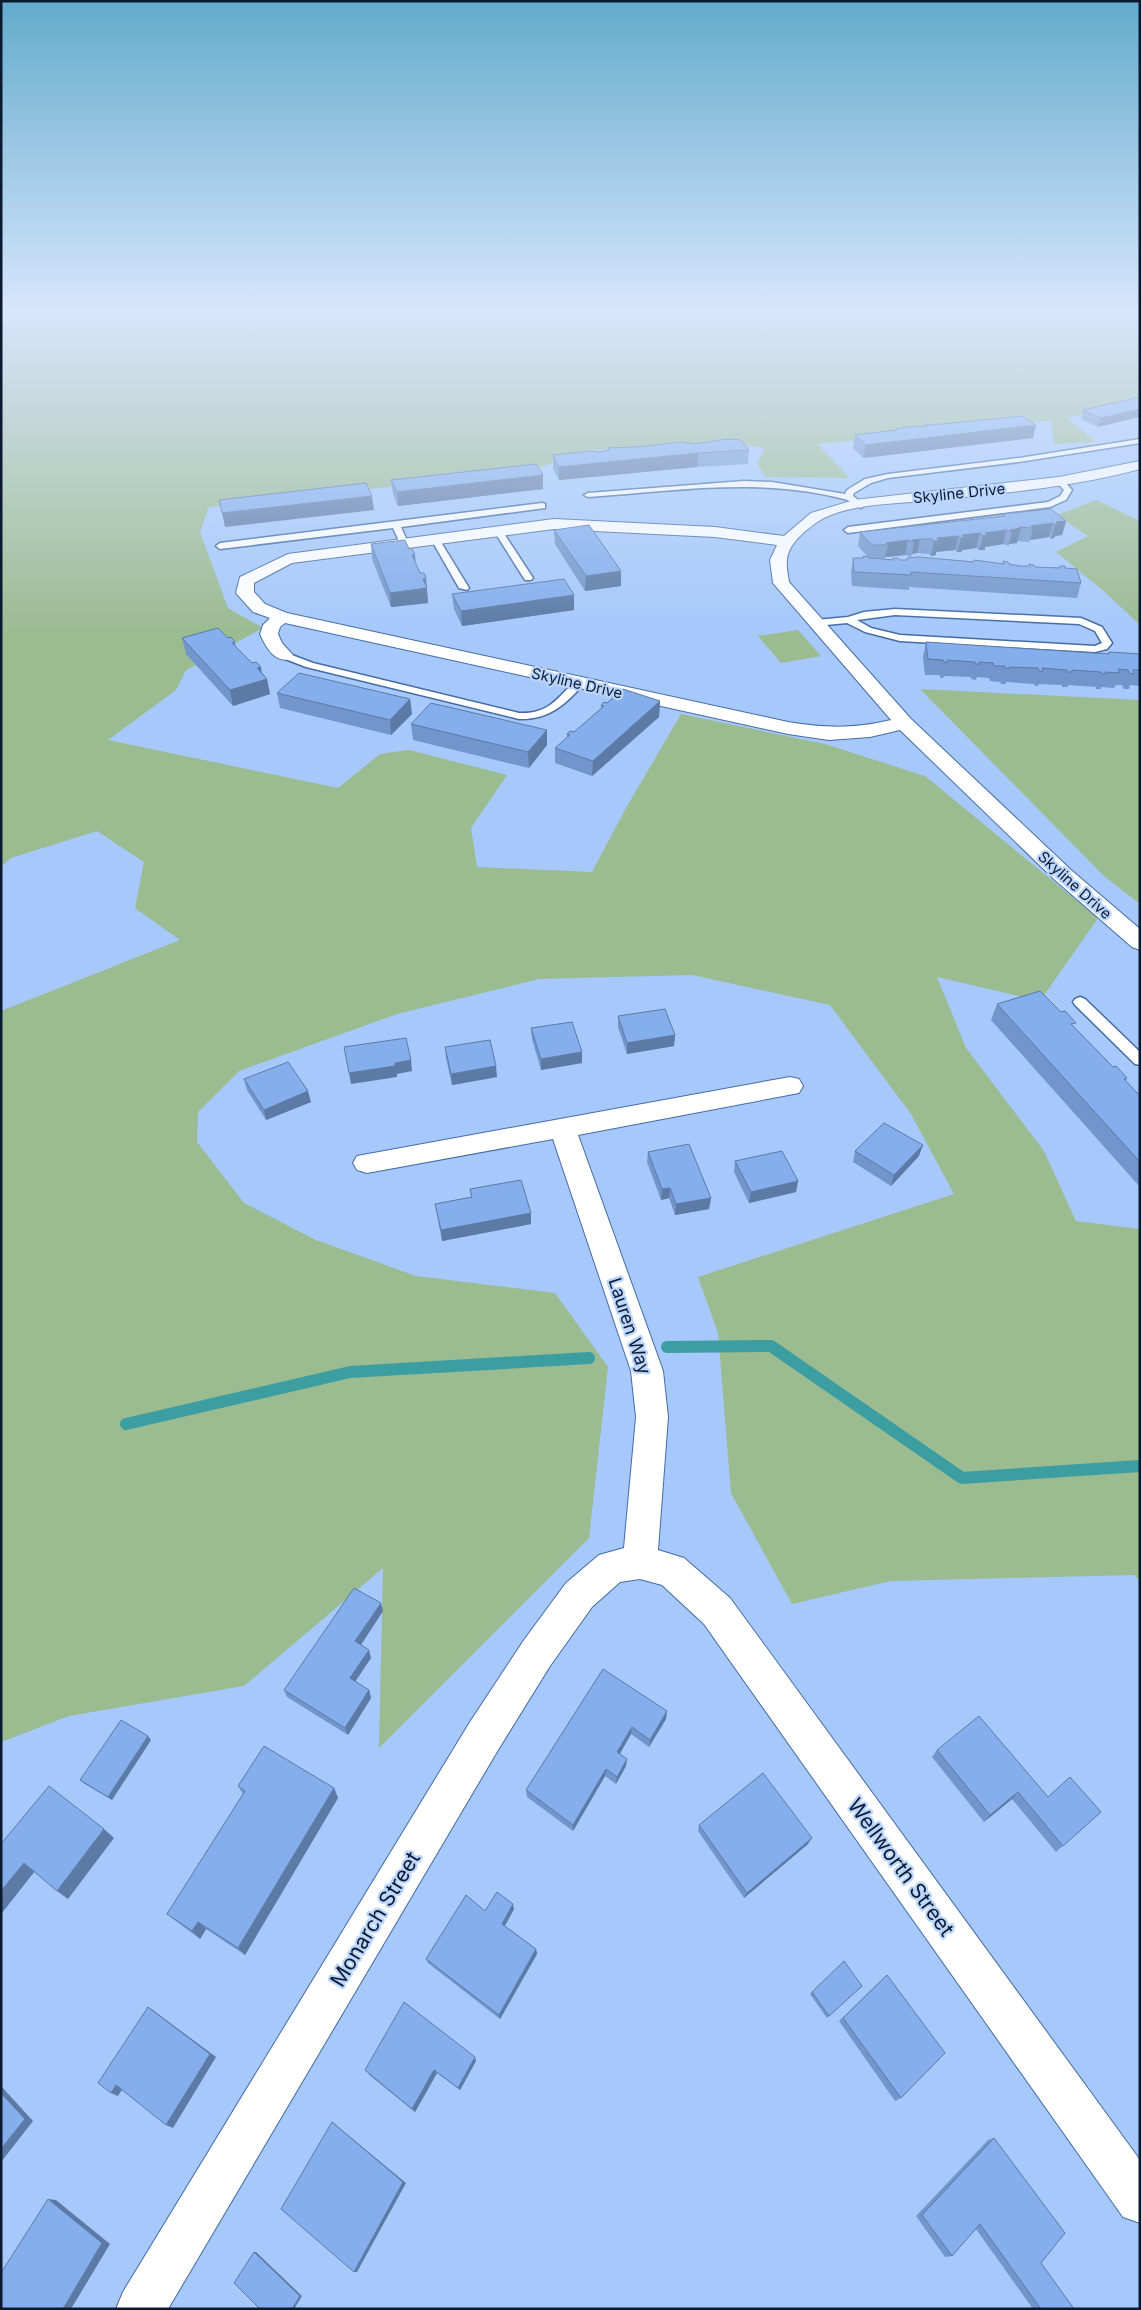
<svg xmlns="http://www.w3.org/2000/svg" width="1141" height="2310" font-family="Inter,sans-serif">
  <style>
    .green { fill: #9bbb91 }
    .lines { fill: none; stroke-linecap: round; stroke-linejoin: round }
    .stream { stroke: #3c9ea1; stroke-width: 12 }
    .lane-casing { stroke: #446ba4; stroke-width: 3 }
    .street-casing { stroke: #446ba4; stroke-width: 2 }
    .lane { fill: #fff; fill-rule: evenodd }
    .street { fill: #fff; fill-rule: evenodd }
    .wall { fill: #7296cb }
    .shaded-wall { fill: #5c7aa5 }
    .building { fill: #84aeec; stroke: #5c7aa5 }
    .labels { text-anchor: middle; dominant-baseline: central; stroke-width: 4.5; stroke-linejoin: round; paint-order: stroke }
    .far-street-label { font-size: 15px; fill: #0a1a31; stroke: #bbd5fc }
    .street-label { font-size: 18px; fill: #0a1a31; stroke: #bbd5fc }
    .near-street-label { font-size: 21px; fill: #0a1a31; stroke: #bbd5fc }
  </style>
  <rect width="100%" height="100%" fill="#a6c8fb"/>
  <!-- green -->
  <path class="green" d="M 1,310 L 1140,310 L 1140,402 L 1067,418 L 1096,442 L 1054,444 L 1051,421 L 1014,422 L 929,434 L 817,444 L 850,478 L 765,477 L 757,463 L 765,449 L 743,444 L 587,450 L 530,471 L 209,507 L 200,532 L 228,608 L 263,628 L 186,670 L 176,690 L 108,740 L 338,788 L 380,754 L 409,750 L 507,775 L 471,828 L 477,867 L 592,872 L 626,808 L 681,714 L 825,744 L 925,776 L 1098,918 L 1040,1001 L 937,977 L 966,1048 L 1044,1151 L 1076,1221 L 1140,1229 L 1140,1581 L 1134,1575 L 891,1581 L 792,1604 L 731,1493 L 718,1333 L 698,1277 L 954,1194 L 911,1114 L 830,1005 L 692,975 L 539,979 L 397,1014 L 239,1071 L 198,1112 L 197,1142 L 244,1203 L 316,1240 L 416,1276 L 555,1293 L 608,1367 L 589,1538 L 379,1748 L 383,1568 L 244,1686 L 69,1716 L 1,1742 L 1,1011 L 180,940 L 135,908 L 144,862 L 97,831 L 11,858 L 1,867 Z
    M 1096,500 L 1140,521 L 1140,625 L 1106,593 L 1056,552 L 1088,536 L 1057,515 Z
    M 798,630 L 821,656 L 781,663 L 758,636 Z
    M 920,689 L 1140,700 L 1140,904 L 1104,876 Z"/>
  <g class="lines">
    <!-- stream -->
    <path class="stream" d="M 667,1347 L 771,1346 L 962,1478 L 1140,1466
      M 126,1424 L 350,1372 L 589,1358"/>
    <!-- lane casing -->
    <g class="lane-casing">
      <path id="lane" d="M 1140,439 L 1140,443 L 1019,462 L 888,478 L 871,483 L 854,493 L 853,496 L 865,505 L 861,508 C 855,506 850,500 844,499 C 760,477 674,491 588,497 L 584,495 L 588,493 L 744,481 L 772,482 L 845,494 L 847,490 L 865,479 L 888,474 L 1019,458 Z
        M 1057,480 L 1063,480 L 1072,490 L 1066,500 L 1050,507 L 848,533 L 844,530 L 848,527 L 1048,502 L 1060,496 L 1064,490 L 1056,482 Z
        M 542,503 L 545,504 L 545,508 L 401,527 L 408,543 L 404,546 L 400,543 L 393,528 L 220,549 L 216,546 L 220,543 Z
        M 495,529 L 501,529 L 533,578 L 531,580 L 525,580 L 494,531 Z
        M 432,537 L 439,539 L 469,588 L 467,590 L 459,588 L 431,539 Z
        M 895,609 L 1081,618 L 1102,627 L 1112,643 L 1107,649 L 1095,652 L 900,641 L 865,632 L 847,623 L 816,626 L 811,623 L 816,620 L 848,617 L 864,612 ZM 895,615 L 1079,624 L 1095,631 L 1102,643 L 1095,646 L 900,635 L 871,628 L 857,620 Z
        M 284,652 L 313,663 L 519,713 C 548,714 556,700 575,681 L 579,680 L 584,683 C 566,705 548,720 519,719 L 306,667 L 280,657 L 279,655 Z
        M 1080,997 L 1085,999 L 1140,1052 L 1140,1065 L 1135,1064 L 1075,1005 L 1073,1002 L 1075,999 Z"/>
    </g>
    <!-- street casing -->
    <g class="street-casing">
      <path id="street" d="M 1140,461 L 1140,469 C 1073,487 1005,493 937,500 C 900,504 858,502 824,518 C 810,526 789,542 787,559 C 786,567 788,575 789,582 L 911,719 L 1071,870 L 1140,929 L 1140,950 L 1132,947 L 1055,880 L 900,730 L 870,737 L 829,740 L 788,734 L 285,623 L 280,627 L 278,634 L 282,643 L 293,655 L 290,659 C 274,663 266,647 260,634 L 263,625 L 270,618 L 253,612 L 236,593 L 240,577 L 288,554 L 554,519 L 715,527 L 784,536 L 811,513 L 854,500 L 1059,477 ZM 554,529 L 715,537 L 777,545 L 770,560 L 773,583 L 891,720 C 853,729 826,728 788,722 L 287,613 L 265,604 L 254,592 L 254,583 L 292,563 Z
        M 790,1077 L 799,1079 L 803,1086 L 799,1093 L 578,1135 L 663,1371 L 668,1417 L 658,1550 L 684,1558 L 730,1598 L 1140,2160 L 1140,2223 L 1123,2217 L 704,1624 L 662,1585 L 640,1579 L 620,1582 L 592,1607 L 550,1666 L 498,1750 L 168,2309 L 116,2309 L 123,2292 L 470,1722 L 524,1640 L 566,1583 L 599,1555 L 624,1548 L 636,1417 L 631,1371 L 553,1139 L 367,1173 L 357,1170 L 353,1163 L 357,1156 Z"/>
    </g>
    <!-- lane -->
    <use href="#lane" class="lane"/>
    <!-- street -->
    <use href="#street" class="street"/>
  </g>
  <!-- wall -->
  <path class="wall" d="M 1140,397 L 1098,427 L 1081,419 L 1083,410 Z
    M 925,424 L 931,425 L 1033,438 L 863,458 L 853,448 L 855,435 L 895,430 L 896,429 L 903,428 L 903,427 L 925,426 Z
    M 633,446 L 638,447 L 749,450 L 748,464 L 697,467 L 559,480 L 553,469 L 553,455 L 599,452 L 608,450 L 608,448 L 633,448 Z
    M 543,475 L 543,489 L 398,506 L 393,494 L 391,480 Z
    M 1003,514 L 1066,521 L 1062,535 L 1055,536 L 1054,538 L 1051,539 L 1049,537 L 1030,540 L 1029,542 L 1017,541 L 1017,543 L 1009,544 L 1009,546 L 1003,544 L 985,547 L 985,550 L 979,550 L 976,548 L 962,550 L 961,552 L 957,552 L 955,550 L 936,552 L 936,555 L 931,556 L 929,554 L 917,553 L 912,554 L 911,557 L 905,555 L 885,557 L 885,559 L 893,560 L 893,558 L 899,560 L 907,560 L 907,558 L 973,562 L 974,560 L 1003,564 L 1003,561 L 1009,564 L 1021,566 L 1029,566 L 1029,564 L 1035,567 L 1059,568 L 1060,566 L 1065,568 L 1081,583 L 1077,598 L 909,587 L 909,590 L 852,586 L 851,572 L 853,558 L 863,558 L 863,556 L 867,556 L 858,546 L 860,532 L 1003,516 Z
    M 554,530 L 621,586 L 585,591 L 555,544 Z
    M 371,544 L 416,564 L 420,573 L 426,578 L 428,603 L 391,607 L 372,559 Z
    M 452,594 L 574,595 L 574,610 L 462,626 L 454,609 Z
    M 182,638 L 228,638 L 235,642 L 236,647 L 267,679 L 270,694 L 233,706 L 186,654 Z
    M 926,642 L 1108,654 L 1109,652 L 1140,654 L 1140,686 L 1130,685 L 1129,689 L 1124,689 L 1122,685 L 1116,685 L 1114,688 L 1101,687 L 1101,689 L 1096,689 L 1096,687 L 1068,685 L 1068,687 L 1062,687 L 1062,685 L 1039,684 L 1038,686 L 1035,686 L 1034,684 L 1006,682 L 1006,684 L 1001,684 L 1000,682 L 990,681 L 989,678 L 977,677 L 976,680 L 971,679 L 971,677 L 944,676 L 943,678 L 940,678 L 940,675 L 925,675 L 923,657 Z
    M 277,693 L 410,699 L 412,714 L 391,735 L 280,708 Z
    M 660,701 L 659,717 L 592,776 L 555,763 L 555,748 L 567,738 L 567,734 L 574,732 L 601,709 L 601,705 L 607,703 Z
    M 411,724 L 547,730 L 547,745 L 529,768 L 413,740 Z
    M 997,1004 L 1074,1027 L 1113,1067 L 1127,1078 L 1126,1081 L 1140,1096 L 1140,1187 L 991,1020 Z
    M 618,1016 L 675,1035 L 674,1046 L 627,1054 L 618,1027 Z
    M 531,1028 L 582,1052 L 582,1063 L 541,1070 L 532,1039 Z
    M 445,1047 L 497,1077 L 452,1085 L 446,1058 Z
    M 244,1079 L 311,1102 L 266,1120 L 247,1090 Z
    M 855,1151 L 919,1156 L 891,1186 L 853,1162 Z
    M 648,1152 L 711,1198 L 709,1209 L 675,1215 L 669,1198 L 661,1200 L 647,1162 Z
    M 735,1161 L 798,1181 L 796,1192 L 749,1203 L 734,1172 Z
    M 470,1189 L 531,1224 L 442,1241 L 437,1215 L 435,1204 L 471,1197 Z
    M 383,1611 L 361,1645 L 371,1658 L 355,1682 L 369,1690 L 371,1698 L 348,1735 L 287,1697 L 284,1690 Z
    M 603,1669 L 666,1719 L 649,1747 L 631,1734 L 620,1753 L 626,1766 L 616,1784 L 605,1776 L 573,1831 L 527,1797 L 526,1790 Z
    M 151,1740 L 112,1800 L 83,1783 L 80,1780 Z
    M 937,1750 L 1048,1797 L 1101,1812 L 1056,1852 L 1012,1799 L 984,1822 L 932,1757 Z
    M 238,1786 L 334,1788 L 338,1798 L 245,1955 L 206,1929 L 200,1939 L 176,1921 L 167,1914 L 243,1794 Z
    M 699,1825 L 808,1844 L 744,1898 L 698,1831 Z
    M 514,1909 L 505,1926 L 536,1949 L 537,1954 L 500,2019 L 428,1963 L 426,1959 L 485,1911 Z
    M 887,1975 L 901,2098 L 895,2101 L 839,2021 Z
    M 862,1986 L 827,2018 L 810,1994 L 812,1992 Z
    M 476,2061 L 460,2090 L 437,2073 L 415,2112 L 368,2074 Z
    M 994,2138 L 1041,2263 L 1074,2309 L 1033,2309 L 976,2229 L 952,2256 L 945,2257 L 916,2216 L 988,2140 Z"/>
  <!-- shaded-wall -->
  <path class="shaded-wall" d="M 1140,409 L 1140,417 L 1098,427 L 1101,418 Z
    M 1036,425 L 1033,438 L 863,458 L 866,445 Z
    M 698,453 L 697,467 L 559,480 L 559,467 Z
    M 543,475 L 543,489 L 398,506 L 397,492 Z
    M 372,496 L 374,510 L 225,527 L 222,513 Z
    M 1066,521 L 1062,535 L 1055,536 L 1054,538 L 1051,539 L 1055,525 L 1056,522 Z
    M 1053,523 L 1049,537 L 1030,540 L 1033,528 L 1031,526 Z
    M 1021,528 L 1017,543 L 1009,544 L 1012,532 L 1010,530 Z
    M 1006,530 L 1003,544 L 985,547 L 985,550 L 979,550 L 983,536 L 985,533 Z
    M 980,533 L 976,548 L 962,550 L 961,552 L 957,552 L 961,538 L 962,535 Z
    M 958,536 L 955,550 L 936,552 L 936,555 L 931,556 L 934,541 L 937,538 Z
    M 920,539 L 917,553 L 912,554 L 914,542 L 912,540 Z
    M 908,540 L 905,555 L 885,557 L 888,545 L 886,543 Z
    M 415,554 L 416,569 L 412,555 Z
    M 621,571 L 621,586 L 585,591 L 586,576 Z
    M 426,578 L 428,603 L 391,607 L 390,593 L 423,579 Z
    M 574,595 L 574,610 L 462,626 L 461,611 Z
    M 261,667 L 263,680 L 267,679 L 270,694 L 233,706 L 230,690 L 257,668 Z
    M 410,699 L 412,714 L 391,735 L 390,720 Z
    M 660,701 L 659,717 L 592,776 L 593,761 Z
    M 547,730 L 547,745 L 529,768 L 528,752 Z
    M 675,1035 L 674,1046 L 627,1054 L 627,1043 Z
    M 582,1052 L 582,1063 L 541,1070 L 541,1059 Z
    M 411,1060 L 412,1071 L 397,1074 L 397,1077 L 351,1084 L 349,1073 L 395,1063 Z
    M 496,1066 L 497,1077 L 452,1085 L 451,1074 Z
    M 308,1091 L 311,1102 L 266,1120 L 264,1110 Z
    M 923,1145 L 919,1156 L 891,1186 L 894,1175 Z
    M 798,1181 L 796,1192 L 749,1203 L 751,1192 Z
    M 670,1188 L 669,1198 L 661,1200 L 662,1189 Z
    M 711,1198 L 709,1209 L 675,1215 L 676,1204 Z
    M 531,1213 L 531,1224 L 442,1241 L 441,1230 Z
    M 381,1603 L 383,1611 L 358,1649 L 355,1641 Z
    M 369,1650 L 371,1658 L 352,1686 L 350,1678 Z
    M 369,1690 L 371,1698 L 348,1735 L 345,1728 Z
    M 667,1711 L 666,1719 L 649,1747 L 650,1740 Z
    M 632,1727 L 631,1734 L 617,1759 L 617,1752 Z
    M 148,1736 L 151,1740 L 112,1800 L 108,1797 Z
    M 627,1759 L 626,1766 L 616,1784 L 617,1777 Z
    M 606,1769 L 605,1776 L 573,1831 L 573,1825 Z
    M 334,1788 L 338,1798 L 245,1955 L 238,1948 Z
    M 1018,1792 L 1012,1799 L 984,1822 L 990,1815 Z
    M 104,1829 L 114,1838 L 68,1899 L 57,1891 Z
    M 812,1838 L 808,1844 L 744,1898 L 747,1893 Z
    M 24,1863 L 35,1871 L 2,1913 L 1,1913 L 1,1891 Z
    M 513,1904 L 514,1909 L 503,1929 L 502,1924 Z
    M 198,1922 L 206,1929 L 200,1939 L 192,1931 Z
    M 536,1949 L 537,1954 L 500,2019 L 499,2015 Z
    M 148,2007 L 154,2011 L 216,2057 L 173,2128 L 166,2125 Z
    M 475,2057 L 476,2061 L 460,2090 L 458,2088 Z
    M 434,2070 L 437,2073 L 415,2112 L 412,2109 Z
    M 116,2085 L 123,2088 L 118,2096 L 111,2093 Z
    M 1,2086 L 33,2121 L 1,2162 Z
    M 332,2122 L 406,2183 L 357,2272 L 354,2272 Z
    M 48,2199 L 56,2200 L 110,2244 L 71,2309 L 63,2309 Z
    M 254,2252 L 256,2252 L 302,2296 L 294,2309 L 292,2309 Z"/>
  <!-- building -->
  <path class="building" d="M 1140,397 L 1140,409 L 1101,418 L 1083,410 Z
    M 1023,416 L 1036,425 L 866,445 L 855,435 L 897,430 L 896,429 L 904,428 L 903,427 L 927,426 L 925,424 L 931,425 Z
    M 728,439 L 741,440 L 749,450 L 698,453 L 559,467 L 553,455 L 591,451 L 599,452 L 609,450 L 608,448 L 634,447 L 633,446 L 638,447 L 682,442 L 694,444 Z
    M 536,464 L 543,475 L 397,492 L 391,480 Z
    M 366,483 L 372,496 L 222,513 L 219,500 Z
    M 1051,509 L 1066,521 L 1056,522 L 1058,524 L 1055,525 L 1053,523 L 1031,526 L 1033,528 L 1019,527 L 1021,528 L 1010,530 L 1012,532 L 1006,530 L 985,533 L 988,535 L 983,536 L 980,533 L 962,535 L 964,538 L 961,538 L 958,536 L 937,538 L 939,541 L 934,541 L 932,539 L 920,539 L 912,540 L 914,542 L 908,540 L 886,543 L 888,545 L 872,545 L 860,532 L 1005,516 L 1003,514 Z
    M 589,525 L 621,571 L 586,576 L 554,530 Z
    M 405,540 L 409,549 L 412,549 L 415,554 L 412,555 L 420,573 L 424,573 L 426,578 L 423,579 L 427,588 L 390,593 L 371,544 Z
    M 863,556 L 869,557 L 869,558 L 894,560 L 893,558 L 898,558 L 899,560 L 907,560 L 907,558 L 919,557 L 974,562 L 974,560 L 1004,564 L 1003,561 L 1008,562 L 1009,564 L 1021,566 L 1030,566 L 1029,564 L 1034,565 L 1035,567 L 1060,568 L 1060,566 L 1065,566 L 1065,568 L 1077,569 L 1081,583 L 911,572 L 912,575 L 854,572 L 853,558 L 864,558 Z
    M 564,579 L 574,595 L 461,611 L 452,594 Z
    M 218,628 L 228,638 L 231,637 L 235,642 L 232,643 L 252,663 L 256,662 L 261,667 L 257,668 L 267,679 L 230,690 L 182,638 Z
    M 926,642 L 1109,654 L 1109,652 L 1140,654 L 1140,670 L 1133,670 L 1134,674 L 1129,673 L 1128,670 L 1118,669 L 1120,673 L 1105,672 L 1106,674 L 1101,674 L 1101,672 L 1072,670 L 1072,672 L 1067,672 L 1067,670 L 1042,668 L 1043,671 L 1039,671 L 1038,668 L 1009,667 L 1010,669 L 1005,668 L 1005,666 L 994,666 L 993,663 L 979,662 L 980,664 L 975,664 L 975,662 L 947,660 L 947,663 L 944,662 L 943,660 L 928,659 Z
    M 299,673 L 410,699 L 390,720 L 277,693 Z
    M 623,689 L 660,701 L 593,761 L 555,748 L 570,735 L 567,734 L 570,731 L 574,732 L 604,706 L 601,705 L 604,702 L 607,703 Z
    M 431,703 L 547,730 L 528,752 L 411,724 Z
    M 1040,991 L 1061,1012 L 1065,1011 L 1076,1023 L 1071,1024 L 1113,1067 L 1116,1066 L 1127,1078 L 1124,1079 L 1140,1096 L 1140,1162 L 997,1004 Z
    M 665,1009 L 675,1035 L 627,1043 L 618,1016 Z
    M 572,1022 L 582,1052 L 541,1059 L 531,1028 Z
    M 406,1038 L 411,1060 L 395,1063 L 395,1066 L 349,1073 L 344,1047 Z
    M 490,1040 L 496,1066 L 451,1074 L 445,1047 Z
    M 288,1062 L 308,1091 L 264,1110 L 244,1079 Z
    M 884,1123 L 923,1145 L 894,1175 L 855,1151 Z
    M 689,1144 L 711,1198 L 676,1204 L 670,1188 L 662,1189 L 648,1152 Z
    M 782,1151 L 798,1181 L 751,1192 L 735,1161 Z
    M 521,1180 L 531,1213 L 441,1230 L 435,1204 L 472,1197 L 470,1189 Z
    M 354,1588 L 381,1603 L 355,1641 L 369,1650 L 350,1678 L 369,1690 L 345,1728 L 284,1690 Z
    M 603,1669 L 667,1711 L 650,1740 L 632,1727 L 617,1752 L 627,1759 L 617,1777 L 606,1769 L 573,1825 L 526,1790 Z
    M 979,1716 L 1048,1797 L 1070,1777 L 1101,1812 L 1063,1846 L 1018,1792 L 990,1815 L 937,1750 Z
    M 121,1720 L 148,1736 L 108,1797 L 80,1780 Z
    M 264,1746 L 334,1788 L 238,1948 L 198,1922 L 192,1931 L 167,1914 L 245,1791 L 238,1786 Z
    M 763,1773 L 812,1838 L 747,1893 L 699,1825 Z
    M 49,1786 L 104,1829 L 57,1891 L 24,1863 L 1,1891 L 1,1844 Z
    M 497,1892 L 513,1904 L 502,1924 L 536,1949 L 499,2015 L 426,1959 L 466,1895 L 485,1911 Z
    M 844,1961 L 862,1986 L 829,2016 L 812,1992 Z
    M 887,1975 L 945,2053 L 901,2098 L 843,2018 Z
    M 404,2002 L 475,2057 L 458,2088 L 434,2070 L 412,2109 L 365,2070 Z
    M 148,2007 L 210,2054 L 166,2125 L 116,2085 L 111,2093 L 98,2083 Z
    M 1,2093 L 25,2119 L 1,2149 Z
    M 332,2122 L 403,2182 L 354,2272 L 281,2209 Z
    M 994,2138 L 1065,2233 L 1041,2263 L 1074,2309 L 1041,2309 L 980,2224 L 952,2256 L 922,2215 Z
    M 48,2199 L 102,2243 L 63,2309 L 1,2309 L 1,2273 Z
    M 254,2252 L 300,2296 L 292,2309 L 260,2309 L 234,2283 Z"/>
  <!-- sky -->
  <linearGradient id="sky" x2="0" y2="1"><stop stop-color="#63abcc"/><stop offset="0.49" stop-color="#d7e6fd"/><stop offset="1" stop-color="#d7e6fd" stop-opacity="0"/></linearGradient>
  <rect width="1141" height="633" fill="url(#sky)"/>
  <g class="labels">
    <!-- far-street labels -->
    <g class="far-street-label">
      <text transform="translate(959 493) rotate(-6)">Skyline Drive</text>
      <text transform="translate(577 683) rotate(13)">Skyline Drive</text>
      <text transform="translate(1075 885) rotate(42)">Skyline Drive</text>
    </g>
    <!-- street labels -->
    <g class="street-label">
      <text transform="translate(630 1326) rotate(72)">Lauren Way</text>
    </g>
    <!-- near-street labels -->
    <g class="near-street-label">
      <text transform="translate(901 1867) rotate(54)">Wellworth Street</text>
      <text transform="translate(375 1919) rotate(-59)">Monarch Street</text>
    </g>
  </g>
  <!-- border -->
  <rect width="1141" height="2310" fill="none" stroke="#0a1a31" stroke-width="5"/>
</svg>
